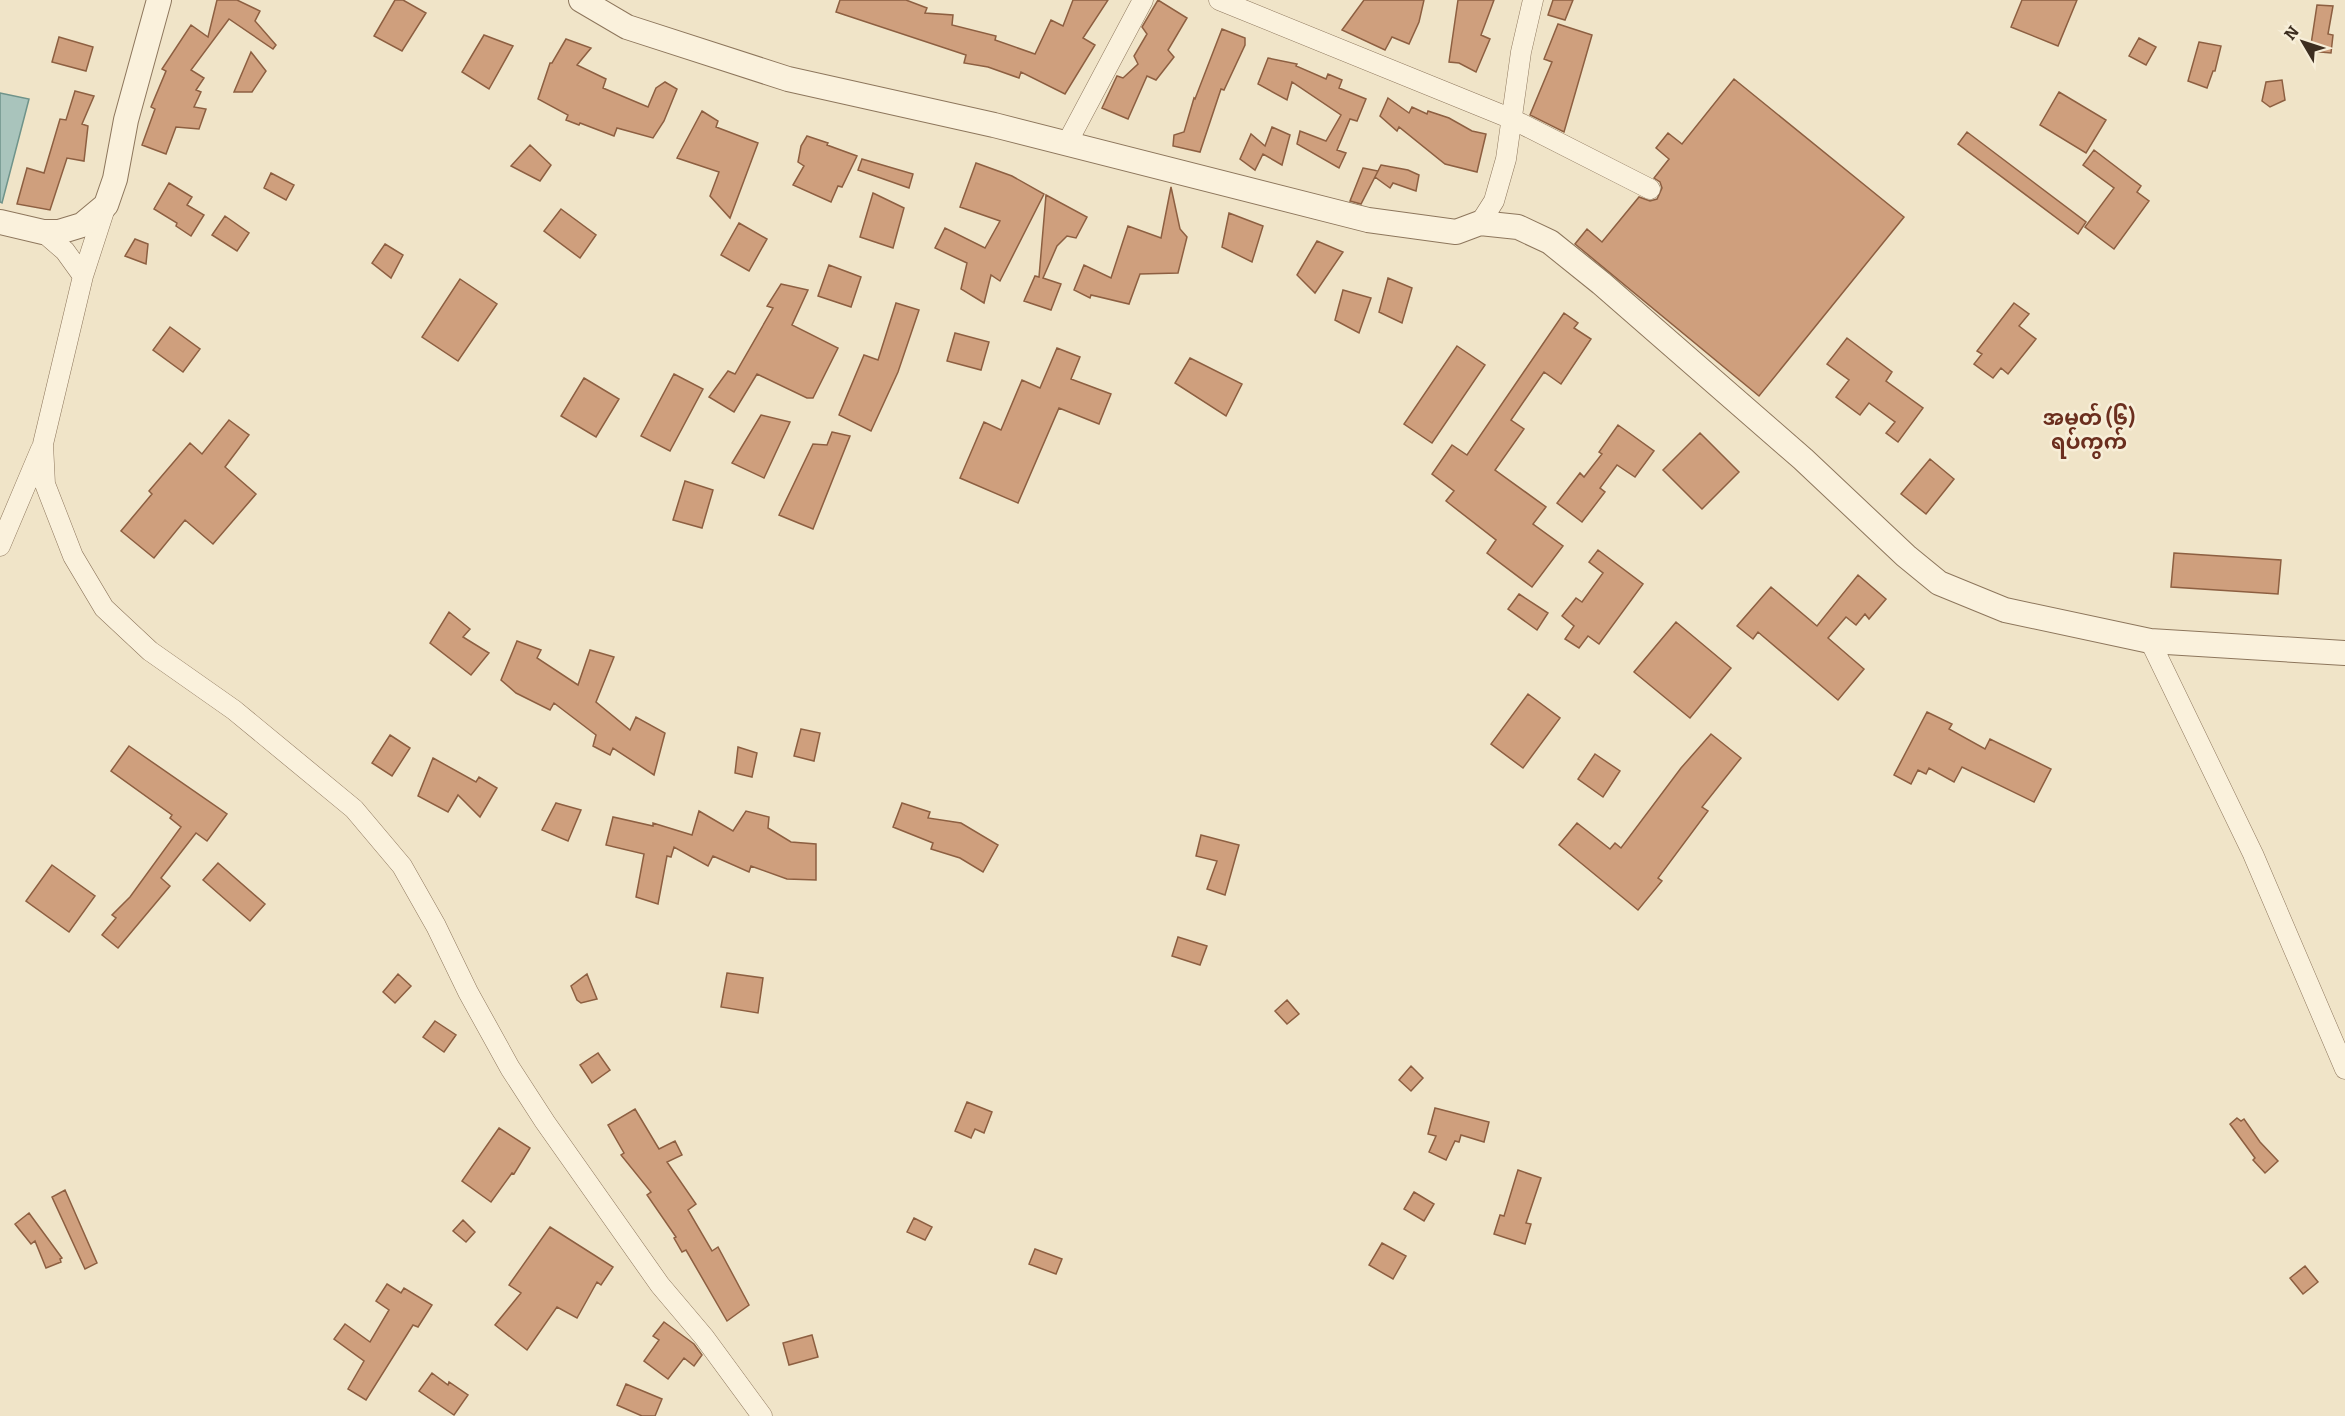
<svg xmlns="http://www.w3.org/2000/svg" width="2345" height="1416" font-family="Bitter,'Noto Sans Myanmar',serif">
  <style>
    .water { fill: #a9c4bc; stroke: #6f938a; stroke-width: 1.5 }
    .building { fill: #cf9f7d; stroke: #8d5f41; stroke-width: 1.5 }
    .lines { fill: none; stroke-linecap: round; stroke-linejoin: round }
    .minor-casing { stroke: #8d765c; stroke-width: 21 }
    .tertiary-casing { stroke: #8d765c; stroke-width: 26 }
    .minor { stroke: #faf1dc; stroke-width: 20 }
    .tertiary { stroke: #faf1dc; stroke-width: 24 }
    .labels { text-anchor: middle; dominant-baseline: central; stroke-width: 5; stroke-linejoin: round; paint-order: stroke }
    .quarter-label { font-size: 21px; font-weight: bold; fill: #6b2e1e; stroke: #f7eed8 }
  </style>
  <rect width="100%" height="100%" fill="#f0e4c8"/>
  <!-- water -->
  <path class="water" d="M 0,93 L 29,99 L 2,203 L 0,202 Z"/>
  <!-- building -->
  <path class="building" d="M 217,0 L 237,0 L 260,11 L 255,21 L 276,45 L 273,49 L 229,19 L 191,70 L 204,78 L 196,90 L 201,92 L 194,107 L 206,109 L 199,129 L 176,127 L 166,154 L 142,145 L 155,109 L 151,107 L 166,71 L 162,69 L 191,25 L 208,37 Z
    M 395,0 L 403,0 L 426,13 L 402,51 L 374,36 Z
    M 840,0 L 906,0 L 927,8 L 925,13 L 953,15 L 952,25 L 996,36 L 995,40 L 1035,54 L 1051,20 L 1063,26 L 1073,0 L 1108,0 L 1083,38 L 1095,45 L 1065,94 L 1021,72 L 1019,78 L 988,67 L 964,63 L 966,55 L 836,12 Z
    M 1158,0 L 1187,18 L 1168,50 L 1174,57 L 1156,80 L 1147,76 L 1128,119 L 1102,108 L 1117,76 L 1123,78 L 1138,64 L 1134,56 L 1147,34 L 1142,27 Z
    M 1364,0 L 1424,0 L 1419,22 L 1409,44 L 1392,37 L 1385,50 L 1342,30 Z
    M 1458,0 L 1494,0 L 1481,35 L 1490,39 L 1476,72 L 1459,63 L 1449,62 Z
    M 1553,0 L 1573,0 L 1565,20 L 1548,15 Z
    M 2022,0 L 2077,0 L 2058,46 L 2011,27 Z
    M 2317,5 L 2333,6 L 2328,34 L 2333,35 L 2331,53 L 2310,51 Z
    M 1558,24 L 1592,35 L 1564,132 L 1530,115 L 1552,62 L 1544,59 Z
    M 1222,29 L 1245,38 L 1245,45 L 1224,90 L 1221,89 L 1200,152 L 1173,146 L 1174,135 L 1184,132 L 1194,98 L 1195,99 Z
    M 484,35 L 513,46 L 489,89 L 462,72 Z
    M 59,37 L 93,47 L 86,71 L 52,62 Z
    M 2139,38 L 2156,47 L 2146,65 L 2129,56 Z
    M 566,39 L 591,48 L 577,65 L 606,79 L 603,88 L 648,107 L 656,88 L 665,82 L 677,89 L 664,121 L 653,138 L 617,128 L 614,136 L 580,123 L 579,125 L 566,120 L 568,115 L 538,99 L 550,63 L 552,63 Z
    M 2199,42 L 2221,46 L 2215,71 L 2213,71 L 2207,88 L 2188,81 Z
    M 251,52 L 266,71 L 252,92 L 234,92 Z
    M 1268,58 L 1297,64 L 1296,66 L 1326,79 L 1328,74 L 1342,80 L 1339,88 L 1366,99 L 1357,121 L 1350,119 L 1337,150 L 1346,153 L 1339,168 L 1297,144 L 1300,131 L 1326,141 L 1341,115 L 1292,82 L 1287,100 L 1258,84 Z
    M 1734,79 L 1904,217 L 1759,396 L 1575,244 L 1587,229 L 1602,242 L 1639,197 L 1650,201 L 1657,199 L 1662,188 L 1660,182 L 1654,178 L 1669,159 L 1656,148 L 1668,133 L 1682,144 Z
    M 2282,80 L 2285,100 L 2270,107 L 2262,101 L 2266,82 Z
    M 75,91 L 94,96 L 82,124 L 88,126 L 84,161 L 67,158 L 50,210 L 17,204 L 27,168 L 44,173 L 60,119 L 66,120 Z
    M 2059,92 L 2106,120 L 2086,153 L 2040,125 Z
    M 1388,98 L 1409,113 L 1412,107 L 1427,114 L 1428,111 L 1449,118 L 1472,131 L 1486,134 L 1477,172 L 1445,164 L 1399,127 L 1397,131 L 1380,116 Z
    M 702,111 L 718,121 L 716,127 L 758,143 L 730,218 L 710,196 L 719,172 L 677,158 Z
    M 1272,127 L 1290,135 L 1282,165 L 1263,154 L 1255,170 L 1240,159 L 1251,134 L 1265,146 Z
    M 1967,132 L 2086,222 L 2078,234 L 1958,144 Z
    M 807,136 L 828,143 L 827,145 L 857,156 L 842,187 L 838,186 L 831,202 L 793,185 L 804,166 L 798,162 L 801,146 Z
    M 530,145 L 551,165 L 540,181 L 511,166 Z
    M 2094,150 L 2141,186 L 2137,192 L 2149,201 L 2114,249 L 2085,227 L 2114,188 L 2083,165 Z
    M 862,159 L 913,174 L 909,188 L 858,170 Z
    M 976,163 L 1012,176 L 1044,194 L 1000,281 L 991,275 L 984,303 L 961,289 L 967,263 L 935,248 L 945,228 L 985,248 L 1000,221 L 960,207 Z
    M 1381,165 L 1408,170 L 1419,175 L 1416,191 L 1393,183 L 1390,188 L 1375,177 Z
    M 1363,168 L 1378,171 L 1361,204 L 1350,201 Z
    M 271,173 L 294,185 L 286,200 L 264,188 Z
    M 169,183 L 192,197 L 187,205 L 204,215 L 191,236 L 176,226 L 177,223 L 154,209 Z
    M 1171,187 L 1180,229 L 1187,237 L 1178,273 L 1140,274 L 1129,304 L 1091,295 L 1090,298 L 1074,290 L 1084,265 L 1111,278 L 1128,226 L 1161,238 Z
    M 873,193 L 904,208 L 893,248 L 860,237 Z
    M 1046,195 L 1087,217 L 1076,238 L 1067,236 L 1057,246 L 1043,278 L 1061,284 L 1051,310 L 1024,301 L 1035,276 L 1039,277 Z
    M 561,209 L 596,235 L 580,258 L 544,231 Z
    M 1229,213 L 1263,226 L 1252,262 L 1222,247 Z
    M 225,216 L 249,233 L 237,251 L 212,235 Z
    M 739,223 L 767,239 L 749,271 L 721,255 Z
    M 135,239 L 148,244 L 146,264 L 125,256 Z
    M 1317,241 L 1343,252 L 1315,293 L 1297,275 Z
    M 385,244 L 403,255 L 391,278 L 372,263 Z
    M 829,265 L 861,277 L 851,307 L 818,296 Z
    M 1388,278 L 1412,288 L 1402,323 L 1379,312 Z
    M 460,279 L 497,304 L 458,361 L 422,337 Z
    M 781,284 L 808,290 L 792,325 L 838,348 L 813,398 L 807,398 L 757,374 L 734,412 L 709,397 L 728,371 L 735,374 L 773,308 L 767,306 Z
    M 1343,290 L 1371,298 L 1359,333 L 1335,320 Z
    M 896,303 L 919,310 L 898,372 L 871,431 L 839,415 L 864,355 L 878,360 Z
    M 2014,303 L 2029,314 L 2019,326 L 2036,339 L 2008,374 L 2001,368 L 1993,378 L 1974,364 L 1982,354 L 1977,351 Z
    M 1564,313 L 1578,323 L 1574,328 L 1591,339 L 1561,384 L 1544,372 L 1511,420 L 1524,429 L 1495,470 L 1546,507 L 1533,524 L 1563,546 L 1532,587 L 1487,553 L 1496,540 L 1446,501 L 1454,491 L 1432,474 L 1452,445 L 1467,455 Z
    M 170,327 L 200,349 L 183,372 L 153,350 Z
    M 955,333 L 989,342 L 981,370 L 947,361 Z
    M 1847,338 L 1892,372 L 1886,381 L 1923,408 L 1898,442 L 1886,433 L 1895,422 L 1869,403 L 1860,415 L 1836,397 L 1849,380 L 1827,364 Z
    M 1457,346 L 1485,365 L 1432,443 L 1404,424 Z
    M 1057,348 L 1080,357 L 1071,379 L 1111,394 L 1099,424 L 1059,408 L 1018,503 L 960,478 L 984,422 L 1001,430 L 1022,380 L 1040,388 Z
    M 1190,358 L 1242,384 L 1226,416 L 1175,383 Z
    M 674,374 L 703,389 L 670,451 L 641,436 Z
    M 584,378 L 619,399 L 596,437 L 561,416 Z
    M 761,415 L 790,422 L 764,478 L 732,463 Z
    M 229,420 L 249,435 L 225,467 L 256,494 L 213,544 L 185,520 L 154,558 L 121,531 L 152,494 L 149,491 L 190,443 L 202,454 Z
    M 1618,425 L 1654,451 L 1635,477 L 1617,465 L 1600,488 L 1605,492 L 1582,522 L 1557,503 L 1580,473 L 1584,477 L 1602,454 L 1599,452 Z
    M 832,432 L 850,436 L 813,529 L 779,515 L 813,444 L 827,445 Z
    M 1700,433 L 1739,472 L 1702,509 L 1663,470 Z
    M 1930,459 L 1954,479 L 1926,514 L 1901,494 Z
    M 685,481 L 713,490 L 702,528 L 673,520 Z
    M 1598,550 L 1643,584 L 1599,644 L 1588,636 L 1579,648 L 1565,639 L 1574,626 L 1562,616 L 1576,598 L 1582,602 L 1603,573 L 1589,562 Z
    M 2174,553 L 2281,560 L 2278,594 L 2171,587 Z
    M 1858,575 L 1886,599 L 1869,619 L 1865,614 L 1856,625 L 1846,617 L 1828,638 L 1864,669 L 1838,700 L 1758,632 L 1753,639 L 1737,626 L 1771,587 L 1817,626 Z
    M 1519,594 L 1548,613 L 1537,630 L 1508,609 Z
    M 449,612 L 470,629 L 463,637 L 489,653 L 471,675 L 430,643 Z
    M 1676,622 L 1731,668 L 1690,718 L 1634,672 Z
    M 517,641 L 541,650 L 537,658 L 578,685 L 590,650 L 614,657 L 596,702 L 630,730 L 636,717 L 665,733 L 654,775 L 613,748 L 610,755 L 593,746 L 596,735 L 554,703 L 550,710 L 516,693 L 501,680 Z
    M 1528,694 L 1560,718 L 1523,768 L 1491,744 Z
    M 1927,712 L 1952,724 L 1949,729 L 1985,749 L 1990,739 L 2051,769 L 2034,802 L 1962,767 L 1954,782 L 1929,768 L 1926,774 L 1918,770 L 1911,784 L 1894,775 Z
    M 801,729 L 820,733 L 814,761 L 794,756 Z
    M 1711,734 L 1741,758 L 1702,807 L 1708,811 L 1658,878 L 1662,881 L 1638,910 L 1559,845 L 1577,823 L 1610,849 L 1615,843 L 1621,848 L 1681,768 Z
    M 390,735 L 410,748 L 392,776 L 372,763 Z
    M 129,746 L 227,814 L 207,841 L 196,833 L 161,878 L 170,886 L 118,948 L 102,935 L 116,918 L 112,915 L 130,897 L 181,827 L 170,818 L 172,815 L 111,771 Z
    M 738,747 L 757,753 L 752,777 L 735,773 Z
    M 1595,754 L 1620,771 L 1603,797 L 1578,779 Z
    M 433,758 L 476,782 L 479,777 L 497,788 L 480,817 L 458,795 L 448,812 L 418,796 Z
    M 556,803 L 581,810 L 568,841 L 542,830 Z
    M 902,803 L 930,812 L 928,818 L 961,823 L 998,845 L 983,872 L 960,858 L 931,849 L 933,843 L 893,827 Z
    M 699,811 L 733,831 L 746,811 L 769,817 L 768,828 L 791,842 L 816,844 L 816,880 L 787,879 L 751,866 L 749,872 L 713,856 L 708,866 L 674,847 L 671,857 L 667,856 L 658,904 L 636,897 L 644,854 L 606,845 L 613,817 L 653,826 L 653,823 L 692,835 Z
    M 1201,835 L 1239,845 L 1225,895 L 1207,889 L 1217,861 L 1196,856 Z
    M 218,863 L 265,904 L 250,921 L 203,880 Z
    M 52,865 L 95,896 L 69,932 L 26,901 Z
    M 1178,937 L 1207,946 L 1200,965 L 1172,956 Z
    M 727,973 L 763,978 L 758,1013 L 721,1007 Z
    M 398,974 L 411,986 L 395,1003 L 383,992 Z
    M 587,974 L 597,999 L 581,1003 L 577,1000 L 571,986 Z
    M 1287,1000 L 1299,1014 L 1287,1024 L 1275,1011 Z
    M 435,1021 L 456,1035 L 444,1052 L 423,1037 Z
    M 598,1053 L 610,1070 L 592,1083 L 580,1065 Z
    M 1411,1066 L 1423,1078 L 1411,1091 L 1399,1080 Z
    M 967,1102 L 992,1112 L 984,1133 L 975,1129 L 971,1138 L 955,1131 Z
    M 1435,1108 L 1489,1122 L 1484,1142 L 1461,1135 L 1459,1142 L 1455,1141 L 1446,1160 L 1429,1152 L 1436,1136 L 1428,1134 Z
    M 635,1109 L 659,1149 L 675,1141 L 682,1155 L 667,1162 L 696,1204 L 688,1210 L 712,1251 L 718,1247 L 748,1303 L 749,1305 L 727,1321 L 686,1250 L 682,1252 L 674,1238 L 676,1237 L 647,1195 L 651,1192 L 621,1155 L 624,1153 L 608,1125 Z
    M 2237,1118 L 2241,1121 L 2244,1119 L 2260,1142 L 2278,1161 L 2265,1173 L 2253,1160 L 2255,1158 L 2230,1124 Z
    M 499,1128 L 530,1148 L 514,1174 L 512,1173 L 491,1202 L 462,1181 Z
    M 1518,1170 L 1541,1178 L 1526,1223 L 1531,1224 L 1525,1244 L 1494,1234 L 1500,1215 L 1504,1216 Z
    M 65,1190 L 97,1263 L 85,1269 L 52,1197 Z
    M 1414,1192 L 1434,1204 L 1424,1221 L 1404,1209 Z
    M 29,1213 L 62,1258 L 60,1259 L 61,1262 L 46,1268 L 35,1241 L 31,1244 L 15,1224 Z
    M 914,1218 L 932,1227 L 925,1240 L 907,1232 Z
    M 463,1220 L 475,1232 L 466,1242 L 453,1231 Z
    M 550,1227 L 613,1267 L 601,1285 L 597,1282 L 577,1318 L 557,1307 L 527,1350 L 495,1325 L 521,1293 L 509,1285 Z
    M 1382,1243 L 1406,1256 L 1393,1279 L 1369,1265 Z
    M 1035,1249 L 1062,1259 L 1056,1274 L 1029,1264 Z
    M 2305,1266 L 2318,1282 L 2303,1294 L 2290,1278 Z
    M 387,1284 L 401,1293 L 404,1288 L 432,1305 L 418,1327 L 413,1325 L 366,1400 L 348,1389 L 364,1361 L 334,1339 L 345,1324 L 370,1342 L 389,1310 L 376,1301 Z
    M 664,1322 L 694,1344 L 702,1355 L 694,1366 L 684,1358 L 668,1379 L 644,1361 L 659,1340 L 653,1336 Z
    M 812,1335 L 818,1357 L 789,1365 L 783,1343 Z
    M 432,1373 L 448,1385 L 449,1382 L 468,1395 L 454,1415 L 419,1391 Z
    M 626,1384 L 662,1399 L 655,1416 L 642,1416 L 617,1405 Z"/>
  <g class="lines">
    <!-- minor casing -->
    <g class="minor-casing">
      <path id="minor" d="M 1219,0 L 1512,119 L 1650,189
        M 1067,143 L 1143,0
        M 1480,223 L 1494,201 L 1506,159 L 1521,52 L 1533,0
        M 43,232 L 65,251 L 83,276 L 106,205
        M 83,276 L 43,444 L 45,484 L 73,556 L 104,608 L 150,651 L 234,710 L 354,809 L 402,866 L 436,926 L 468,992 L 510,1068 L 545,1122 L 660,1285 L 704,1337 L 762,1416
        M 0,546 L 41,449
        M 2150,641 L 2253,854 L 2345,1069"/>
    </g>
    <!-- tertiary casing -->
    <g class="tertiary-casing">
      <path id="tertiary" d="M 581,0 L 627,27 L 788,79 L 994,125 L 1368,220 L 1456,232 L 1480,223 L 1518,227 L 1550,242 L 1601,283 L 1803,459 L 1906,556 L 1939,583 L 2005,610 L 2150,641 L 2345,653
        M 0,222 L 43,232 L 59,232 L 82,225 L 106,205 L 115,179 L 126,120 L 159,0"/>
    </g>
    <!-- minor -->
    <use href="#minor" class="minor"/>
    <!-- tertiary -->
    <use href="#tertiary" class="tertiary"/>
  </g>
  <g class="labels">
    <!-- quarter labels -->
    <g class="quarter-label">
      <text x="2089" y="418">အမှတ် (၆)<tspan x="2089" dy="24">ရပ်ကွက်</tspan></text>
    </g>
  </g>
  <!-- north arrow -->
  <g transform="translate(2303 42) rotate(309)" stroke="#f7eed8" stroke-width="4.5" paint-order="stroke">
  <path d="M0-4.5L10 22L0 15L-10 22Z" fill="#3d2e20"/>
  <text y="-9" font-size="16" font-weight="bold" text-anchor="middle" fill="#3d2e20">N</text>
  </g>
</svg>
